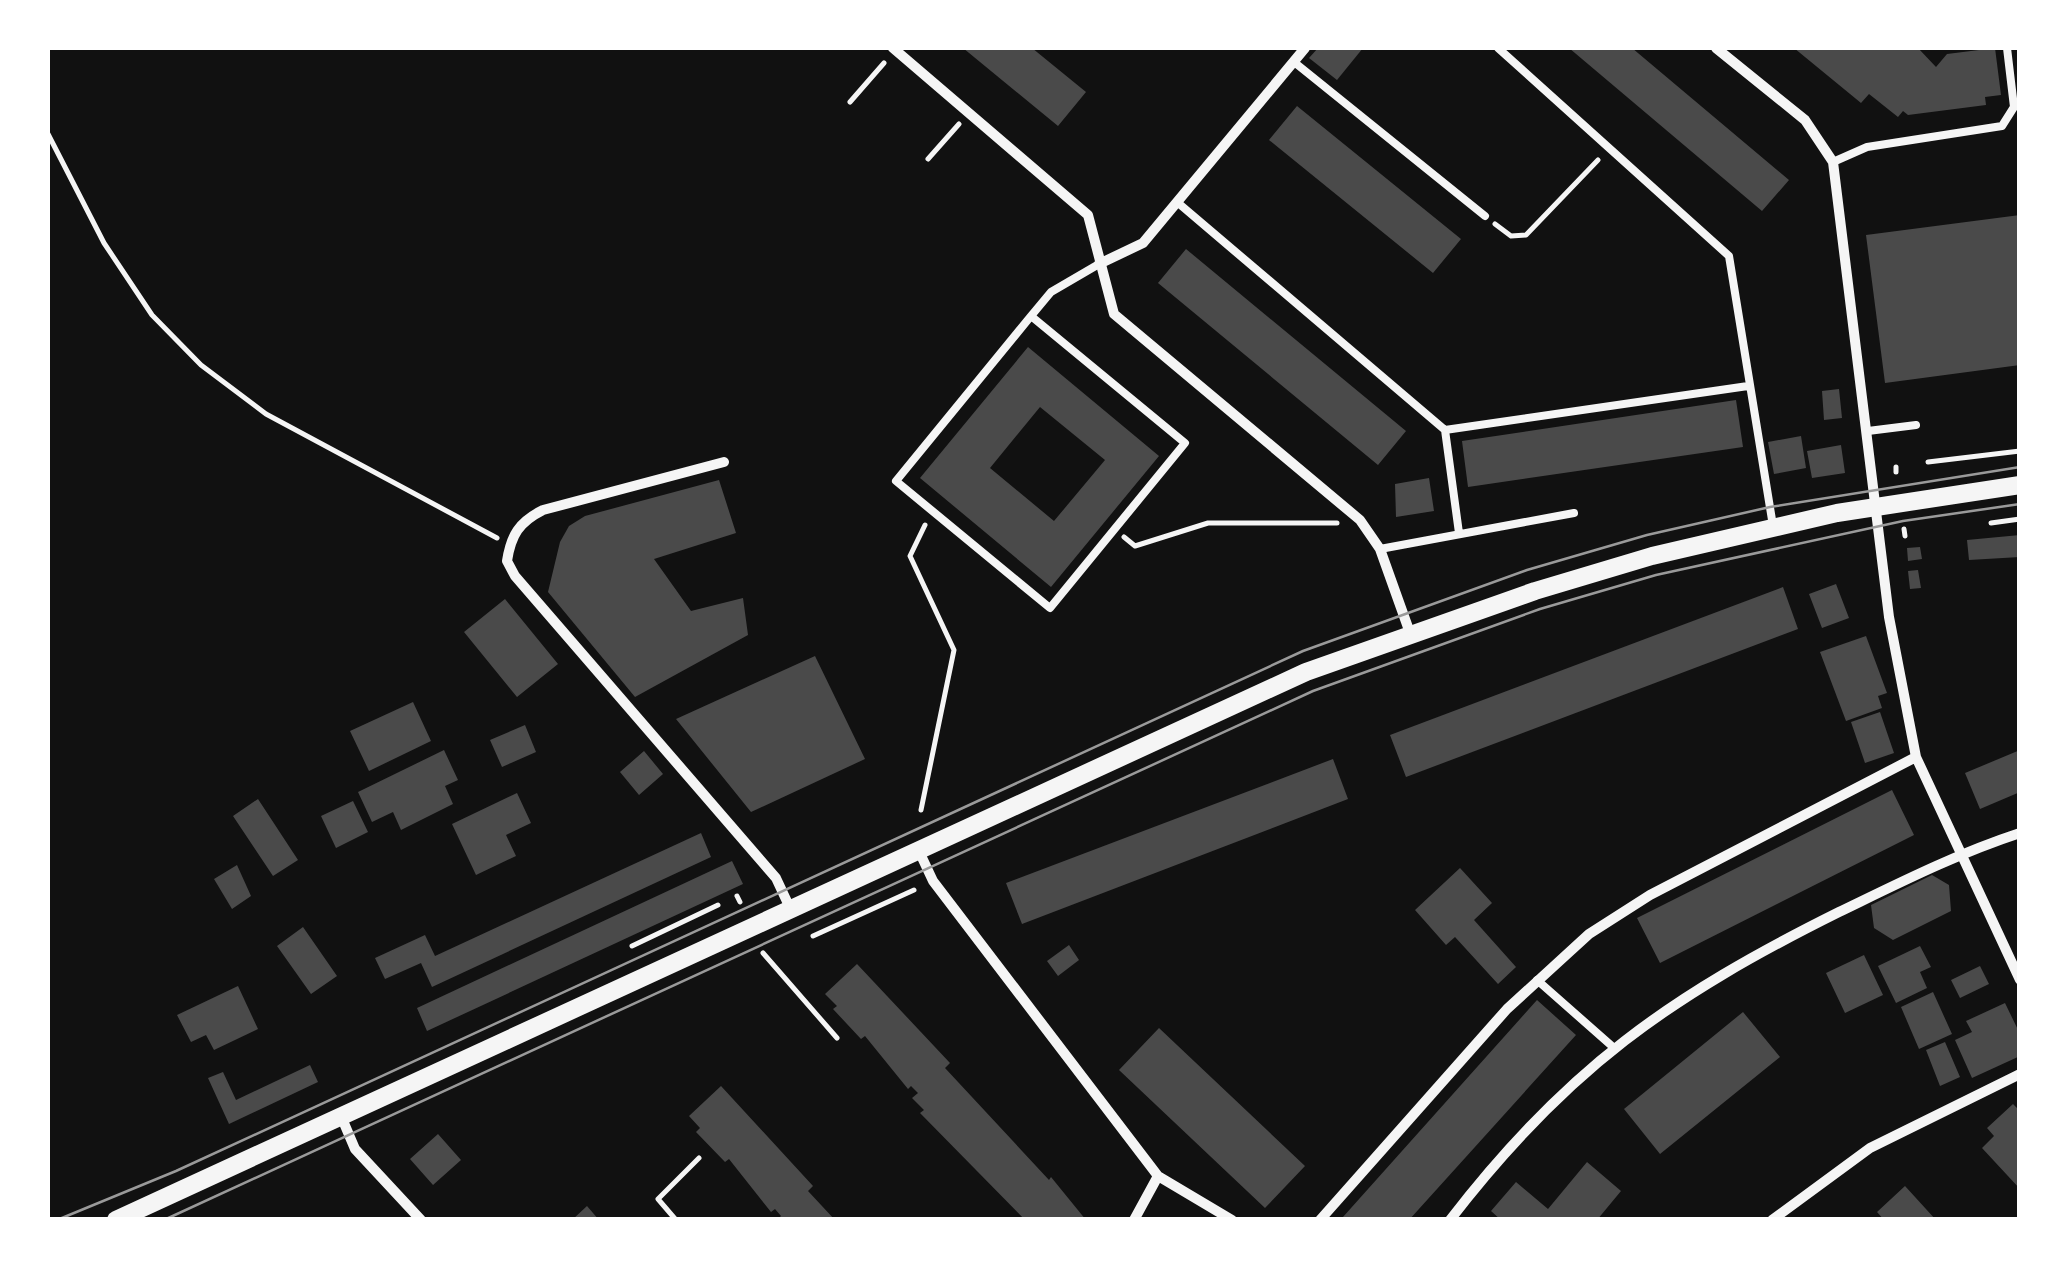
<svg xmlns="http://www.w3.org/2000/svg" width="2067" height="1267" font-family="'Alegreya Sans',sans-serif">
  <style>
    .building { fill: #4a4a4a; fill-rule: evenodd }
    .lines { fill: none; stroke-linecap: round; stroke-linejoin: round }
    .path { stroke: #f5f5f5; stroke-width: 5 }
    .service { stroke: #f5f5f5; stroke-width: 8 }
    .minor { stroke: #f5f5f5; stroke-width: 10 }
    .tertiary { stroke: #f5f5f5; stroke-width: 18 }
    .tram { stroke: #9a9a9a; stroke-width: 2.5 }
  </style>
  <rect width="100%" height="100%" fill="#111"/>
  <!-- building -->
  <path class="building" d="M 963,48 L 1032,48 L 1086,92 L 1058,126 Z
    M 1318,48 L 1363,48 L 1337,80 L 1309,58 Z
    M 1569,48 L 1632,48 L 1789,180 L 1762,211 Z
    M 1794,48 L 1918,48 L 1936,67 L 1947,54 L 1995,48 L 2001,95 L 1985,97 L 1986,105 L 1908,115 L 1903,111 L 1898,117 L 1869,94 L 1861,103 Z
    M 1297,106 L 1461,239 L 1433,273 L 1269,140 Z
    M 2020,215 L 2020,365 L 1885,383 L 1866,235 Z
    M 1186,249 L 1406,431 L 1378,465 L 1158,283 Z
    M 1028,347 L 1159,456 L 1051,587 L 920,478 ZM 1040,407 L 1105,460 L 1054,521 L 990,468 Z
    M 1839,389 L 1842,418 L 1824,420 L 1822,391 Z
    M 1736,400 L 1743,447 L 1468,487 L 1462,441 Z
    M 1801,436 L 1806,468 L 1774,474 L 1768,442 Z
    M 1841,445 L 1845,473 L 1812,478 L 1807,451 Z
    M 1429,478 L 1434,511 L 1396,517 L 1395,484 Z
    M 719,480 L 736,533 L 654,559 L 691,611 L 743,598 L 748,635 L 635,697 L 548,592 L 560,542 L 569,526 L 585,516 Z
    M 2020,535 L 2020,557 L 1969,560 L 1967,540 Z
    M 1920,547 L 1922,559 L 1908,561 L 1907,548 Z
    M 1918,570 L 1921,588 L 1910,589 L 1908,571 Z
    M 1836,584 L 1849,618 L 1822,628 L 1809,594 Z
    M 1783,587 L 1798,629 L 1406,777 L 1390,735 Z
    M 505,599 L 558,664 L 517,697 L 464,632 Z
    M 1866,636 L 1887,693 L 1878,696 L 1882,708 L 1846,721 L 1820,652 Z
    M 815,656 L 865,759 L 751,812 L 676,719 Z
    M 413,702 L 431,741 L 369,771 L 350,731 Z
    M 1880,712 L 1894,753 L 1865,763 L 1851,722 Z
    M 525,725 L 536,752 L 502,767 L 490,740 Z
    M 444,750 L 458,780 L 445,786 L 453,804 L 401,830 L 393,812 L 372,822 L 358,792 Z
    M 2020,750 L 2020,792 L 1980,809 L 1965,773 Z
    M 644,751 L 663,774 L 639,795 L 620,772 Z
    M 1333,759 L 1348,799 L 1022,924 L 1006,883 Z
    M 1892,790 L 1914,835 L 1660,963 L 1637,918 Z
    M 517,793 L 531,823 L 506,835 L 516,856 L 476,875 L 452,824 Z
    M 258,799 L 298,860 L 273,876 L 233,816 Z
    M 353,801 L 368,832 L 336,848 L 321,816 Z
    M 701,833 L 711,857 L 432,987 L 421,963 L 385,979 L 375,958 L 425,935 L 435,956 Z
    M 732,861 L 743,884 L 427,1031 L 417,1008 Z
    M 237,865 L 251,896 L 232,909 L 214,879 Z
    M 1460,868 L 1492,903 L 1474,920 L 1516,967 L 1498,984 L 1455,937 L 1446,945 L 1415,910 Z
    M 1932,875 L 1949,885 L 1951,911 L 1893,940 L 1874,928 L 1871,905 Z
    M 303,927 L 337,976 L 311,994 L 277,946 Z
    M 1069,945 L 1079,960 L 1058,976 L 1047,961 Z
    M 1920,946 L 1931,967 L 1920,972 L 1927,988 L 1896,1003 L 1878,966 Z
    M 1864,955 L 1883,995 L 1845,1013 L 1826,973 Z
    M 857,964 L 950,1063 L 945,1068 L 1049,1180 L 1051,1177 L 1086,1220 L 1025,1220 L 920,1113 L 924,1110 L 912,1098 L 918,1093 L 911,1086 L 908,1089 L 865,1036 L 861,1039 L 833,1009 L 837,1006 L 825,994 Z
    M 1980,966 L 1989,984 L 1960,998 L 1951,980 Z
    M 238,986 L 258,1029 L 214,1050 L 206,1035 L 191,1042 L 177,1015 Z
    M 1933,992 L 1952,1034 L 1919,1049 L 1901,1007 Z
    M 1537,1000 L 1576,1035 L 1409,1220 L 1346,1220 L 1343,1217 Z
    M 2005,1003 L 2020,1034 L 2020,1056 L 1972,1078 L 1955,1040 L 1972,1032 L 1966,1021 Z
    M 1743,1012 L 1780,1057 L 1660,1154 L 1624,1109 Z
    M 1159,1028 L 1305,1166 L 1265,1208 L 1119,1070 Z
    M 1945,1042 L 1960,1077 L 1940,1086 L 1926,1050 Z
    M 310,1065 L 318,1082 L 229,1124 L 208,1078 L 223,1072 L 236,1100 Z
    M 721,1086 L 813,1186 L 808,1191 L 835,1220 L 777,1220 L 781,1216 L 775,1209 L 771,1212 L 729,1159 L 725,1162 L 696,1132 L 700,1128 L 689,1116 Z
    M 2013,1104 L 2020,1111 L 2020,1189 L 1982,1148 L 1994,1136 L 1987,1128 Z
    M 438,1134 L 461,1160 L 433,1185 L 410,1159 Z
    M 1587,1162 L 1621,1191 L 1597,1220 L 1501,1220 L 1491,1211 L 1516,1182 L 1548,1209 Z
    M 1905,1186 L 1936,1220 L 1884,1220 L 1877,1212 Z
    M 587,1206 L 599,1220 L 572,1220 Z"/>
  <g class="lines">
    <!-- path -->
    <path class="path" d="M 850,102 L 884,63
      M 48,134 L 104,243 L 152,315 L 201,365 L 266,414 L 497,538
      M 928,159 L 959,124
      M 1495,224 L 1511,236 L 1526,235 L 1598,160
      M 1928,462 L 2020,451
      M 1896,467 L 1896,472
      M 1991,523 L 2020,519
      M 1904,529 L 1905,536
      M 1124,537 L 1135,546 L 1208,523 L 1337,523
      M 921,810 L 954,650 L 910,556 L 925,525
      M 737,896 L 740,902
      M 813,936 L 914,890
      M 632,946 L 718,905
      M 763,953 L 837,1038
      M 676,1220 L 658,1199 L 699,1158"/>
    <!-- service -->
    <path class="service" d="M 1498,48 L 1729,256 L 1773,526
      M 1294,62 L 1485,216
      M 1833,162 L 1867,147 L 2002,126 L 2014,107 L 2007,48
      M 1177,202 L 1445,430 L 1459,533
      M 1031,316 L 1185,443 L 1050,608 L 896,481 Z
      M 1031,316 L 1051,292 L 1099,264
      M 1445,430 L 1748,386
      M 1868,431 L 1916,425
      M 1380,549 L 1574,513
      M 1537,980 L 1613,1047"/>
    <!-- minor -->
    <path class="minor" d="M 893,48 L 1088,215 L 1114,314 L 1360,520 L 1380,549 L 1410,633
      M 1716,48 L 1805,120 L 1833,162 L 1889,617 L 1916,757 L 2020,980
      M 1099,264 L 1143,243 L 1305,48
      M 724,462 L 543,510 C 519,522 511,535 507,561 L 515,576 L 776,878 L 790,908
      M 918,849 L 933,881 L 1158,1176 L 1232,1220
      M 341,1116 L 355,1149 L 421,1220
      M 1134,1220 L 1158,1176
      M 1320,1220 L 1507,1009 L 1589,934 L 1650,895 L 1916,757
      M 1450,1220 C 1566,1069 1670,996 1839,912 C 1899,883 1956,854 2020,833
      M 1772,1220 L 1870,1148 L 2020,1074"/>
    <!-- tertiary -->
    <path class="tertiary" d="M 116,1220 L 1306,672 L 1535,591 L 1652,556 L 1837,513 L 2020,485"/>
    <!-- tram -->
    <path class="tram" d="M 57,1220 L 176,1171 L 1303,651 L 1527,570 L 1647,535 L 1770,507 L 2020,467
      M 164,1220 L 1313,691 L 1540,609 L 1656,575 L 1903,521 L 2020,504"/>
  </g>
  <!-- border -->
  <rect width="2067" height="1267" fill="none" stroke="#ffffff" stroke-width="100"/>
</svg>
